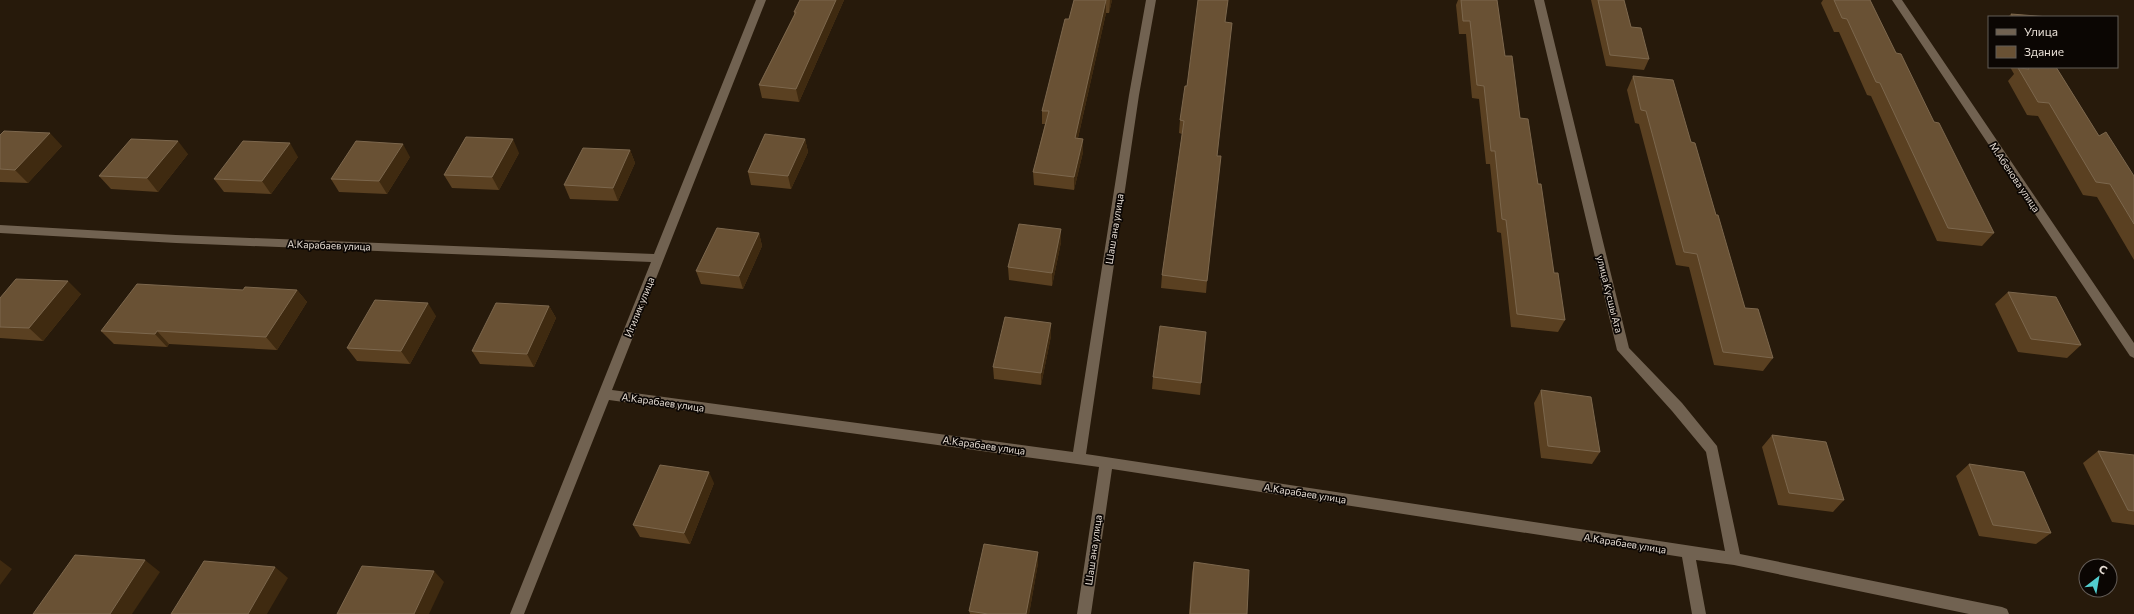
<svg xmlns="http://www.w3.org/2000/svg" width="2134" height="614" font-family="Commissioner,sans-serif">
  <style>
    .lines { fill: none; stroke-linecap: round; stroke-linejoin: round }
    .minor { fill: #716251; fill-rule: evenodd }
    .wall { fill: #5a4021 }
    .shaded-wall { fill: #3f2a10 }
    .building { fill: #695134; stroke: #7c674d }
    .labels { text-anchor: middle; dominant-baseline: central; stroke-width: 3.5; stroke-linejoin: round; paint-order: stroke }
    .street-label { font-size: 10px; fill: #e6ddd4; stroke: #0b0603 }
  </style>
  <rect width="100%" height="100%" fill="#271a0b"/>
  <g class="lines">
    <!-- minor -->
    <path class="minor" d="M 756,0 L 766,0 L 612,390 L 1073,452 L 1129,95 L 1146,0 L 1156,0 L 1139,95 L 1086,454 L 1725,551 L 1706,452 L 1672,411 L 1617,350 L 1534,0 L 1544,0 L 1629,348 L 1682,403 L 1717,446 L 1740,554 L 2002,607 L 2007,609 L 2009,614 L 1969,614 L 1734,565 L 1696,560 L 1706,614 L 1692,614 L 1682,557 L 1112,469 L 1091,614 L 1077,614 L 1099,467 L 609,400 L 524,614 L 510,614 L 651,262 L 176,243 L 0,233 L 0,225 L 176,235 L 654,254 Z
      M 1892,0 L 1902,0 L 2134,343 L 2134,358 L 2130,356 Z"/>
  </g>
  <!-- wall -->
  <path class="wall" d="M 800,0 L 844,0 L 799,102 L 762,98 L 759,85 L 794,15 L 794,12 Z
    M 1074,0 L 1112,0 L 1109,13 L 1106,13 L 1078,138 L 1083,139 L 1083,152 L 1074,190 L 1034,185 L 1033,172 L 1045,124 L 1042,124 L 1042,111 L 1069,19 Z
    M 1458,0 L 1497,0 L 1505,56 L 1520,118 L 1538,184 L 1554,273 L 1565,320 L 1558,332 L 1511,327 L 1501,233 L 1497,232 L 1490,164 L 1486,164 L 1479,99 L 1472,98 L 1466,34 L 1459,34 L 1456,5 Z
    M 1591,0 L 1624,0 L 1631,27 L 1649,59 L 1644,70 L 1606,66 Z
    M 1823,0 L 1870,0 L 1896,53 L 1994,233 L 1982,246 L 1937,241 L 1871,96 L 1867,95 L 1839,32 L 1834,32 L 1821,3 Z
    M 2011,14 L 2050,17 L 2008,17 Z
    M 1225,22 L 1217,156 L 1207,281 L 1206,293 L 1161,288 L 1162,275 L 1182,134 L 1179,133 L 1180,120 L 1187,86 Z
    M 2010,67 L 2056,67 L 2099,136 L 2134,176 L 2134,260 L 2097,197 L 2083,195 L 2038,116 L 2027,115 L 2008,81 L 2014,74 Z
    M 1633,76 L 1691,142 L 1716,215 L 1745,308 L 1773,358 L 1763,371 L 1714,365 L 1689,267 L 1676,265 L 1639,124 L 1635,123 L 1627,90 Z
    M 0,135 L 62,146 L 28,183 L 0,182 Z
    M 805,139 L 808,152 L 791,189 L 751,185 L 748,172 Z
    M 630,150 L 635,163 L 618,201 L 570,199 L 564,185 Z
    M 519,153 L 499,190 L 452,188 L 444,175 Z
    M 188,154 L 158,192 L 111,189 L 99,176 Z
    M 298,157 L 271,194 L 224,192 L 214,179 Z
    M 410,157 L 387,194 L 339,192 L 331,179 Z
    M 759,233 L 762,246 L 743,289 L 701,284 L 696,271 Z
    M 1061,242 L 1052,286 L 1009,280 L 1008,267 Z
    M 243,290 L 297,290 L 307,302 L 277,350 L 169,344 L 167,347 L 114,344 L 101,331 Z
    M 2008,292 L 2081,345 L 2067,358 L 2018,352 L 1995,304 Z
    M 81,294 L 43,341 L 0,338 L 0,298 Z
    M 549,306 L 556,318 L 534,367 L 480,364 L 472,351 Z
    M 436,316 L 410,364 L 357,361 L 347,348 Z
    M 1051,323 L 1051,336 L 1041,385 L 994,379 L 993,367 Z
    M 1153,377 L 1201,383 L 1200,395 L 1152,389 Z
    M 1541,390 L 1600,452 L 1592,464 L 1541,458 L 1534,403 Z
    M 1772,435 L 1844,500 L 1833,512 L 1778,505 L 1762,447 Z
    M 2098,451 L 2134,455 L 2134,525 L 2112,522 L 2083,463 Z
    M 1969,464 L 2051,533 L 2036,544 L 1979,536 L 1956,476 Z
    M 714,483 L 690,544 L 640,537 L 633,525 Z
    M 1194,562 L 1247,614 L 1189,614 L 1192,573 Z
    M 1038,563 L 1029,614 L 970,614 L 969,611 Z"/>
  <!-- shaded-wall -->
  <path class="shaded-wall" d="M 836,0 L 844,0 L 799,102 L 796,89 Z
    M 1106,0 L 1106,13 L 1075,151 L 1075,138 Z
    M 1110,0 L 1112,0 L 1109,13 Z
    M 50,133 L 62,146 L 28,183 L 15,170 Z
    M 513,139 L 519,153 L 499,190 L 492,177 Z
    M 805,139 L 808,152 L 791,189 L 788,176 Z
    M 1083,139 L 1083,152 L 1074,190 L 1074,177 Z
    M 178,141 L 188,154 L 158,192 L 147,178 Z
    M 290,143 L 298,157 L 271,194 L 262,181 Z
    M 403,144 L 410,157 L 387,194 L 379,181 Z
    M 630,150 L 635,163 L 618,201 L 613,188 Z
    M 1061,229 L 1061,242 L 1052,286 L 1052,273 Z
    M 759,233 L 762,246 L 743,289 L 739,276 Z
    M 68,281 L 81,294 L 43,341 L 29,328 Z
    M 297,290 L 307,302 L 277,350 L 266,337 Z
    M 428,303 L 436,316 L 410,364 L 401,351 Z
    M 549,306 L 556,318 L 534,367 L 527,354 Z
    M 1051,323 L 1051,336 L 1041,385 L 1041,373 Z
    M 157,331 L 169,344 L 167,347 L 155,334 Z
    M 709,472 L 714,483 L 690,544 L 684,533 Z
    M 1038,552 L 1038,563 L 1029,614 L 1026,614 Z
    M 0,560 L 12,569 L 0,585 Z
    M 145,560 L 160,572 L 132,614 L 110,614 Z
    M 275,567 L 288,578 L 267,614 L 248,614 Z
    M 434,571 L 444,582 L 429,614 L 414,614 Z"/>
  <!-- building -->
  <path class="building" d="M 800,0 L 836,0 L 796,89 L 759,85 L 796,12 L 794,12 Z
    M 1074,0 L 1106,0 L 1075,138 L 1083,139 L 1074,177 L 1033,172 L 1049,111 L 1042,111 L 1065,19 L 1069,19 Z
    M 1198,0 L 1228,0 L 1225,22 L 1232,23 L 1217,156 L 1221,156 L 1207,281 L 1162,275 L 1184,121 L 1180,120 L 1185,86 L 1187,86 Z
    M 1461,0 L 1497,0 L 1505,56 L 1512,56 L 1520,118 L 1528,119 L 1538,184 L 1541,184 L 1554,273 L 1558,273 L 1565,320 L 1517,314 L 1506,220 L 1502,219 L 1495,151 L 1491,151 L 1484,86 L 1477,85 L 1470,21 L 1463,21 Z
    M 1598,0 L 1624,0 L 1631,27 L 1641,28 L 1649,59 L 1610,55 Z
    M 1834,0 L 1870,0 L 1896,53 L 1901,54 L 1934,122 L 1939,123 L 1994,233 L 1948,228 L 1880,83 L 1876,82 L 1847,19 L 1842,18 Z
    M 2011,14 L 2049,17 L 2050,17 L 2013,17 Z
    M 2028,67 L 2056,67 L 2099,136 L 2106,132 L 2134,176 L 2134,224 L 2110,184 L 2096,182 L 2049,103 L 2038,102 L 2018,68 L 2029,69 Z
    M 1633,76 L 1673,80 L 1691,142 L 1695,143 L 1716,215 L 1718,215 L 1745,308 L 1758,309 L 1773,358 L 1723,352 L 1697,254 L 1684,252 L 1646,111 L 1641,110 Z
    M 4,131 L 50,133 L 15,170 L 0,169 L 0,135 Z
    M 765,134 L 805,139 L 788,176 L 748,172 Z
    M 466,137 L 513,139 L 492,177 L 444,175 Z
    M 131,139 L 178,141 L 147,178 L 99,176 Z
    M 243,141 L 290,143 L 262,181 L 214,179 Z
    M 356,141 L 403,144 L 379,181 L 331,179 Z
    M 583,148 L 630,150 L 613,188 L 564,185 Z
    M 1019,224 L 1061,229 L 1052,273 L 1008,267 Z
    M 717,228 L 759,233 L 739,276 L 696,271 Z
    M 16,279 L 68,281 L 29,328 L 0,327 L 0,298 Z
    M 137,284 L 243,290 L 245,287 L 297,290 L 266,337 L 157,331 L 155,334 L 101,331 Z
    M 2008,292 L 2056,297 L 2081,345 L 2031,339 Z
    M 375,300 L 428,303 L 401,351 L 347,348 Z
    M 496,303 L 549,306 L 527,354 L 472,351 Z
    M 1005,317 L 1051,323 L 1041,373 L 993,367 Z
    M 1160,326 L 1206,332 L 1201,383 L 1153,377 Z
    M 1541,390 L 1591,397 L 1600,452 L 1548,446 Z
    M 1772,435 L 1826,442 L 1844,500 L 1789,493 Z
    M 2098,451 L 2134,455 L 2134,511 L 2128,510 Z
    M 1969,464 L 2024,472 L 2051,533 L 1993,525 Z
    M 660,465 L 709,472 L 684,533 L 633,525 Z
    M 984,544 L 1038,552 L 1026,614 L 988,614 L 969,611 Z
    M 75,555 L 145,560 L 110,614 L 33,614 Z
    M 204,561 L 275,567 L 248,614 L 171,614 Z
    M 1194,562 L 1249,570 L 1247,614 L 1190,614 Z
    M 362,566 L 434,571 L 414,614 L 337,614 Z"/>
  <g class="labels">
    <!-- street labels -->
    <g class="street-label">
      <text transform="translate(2015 177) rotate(56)">М.Абенова улица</text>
      <text transform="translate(1114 229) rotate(-81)">Шаш ана улица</text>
      <text transform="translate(329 245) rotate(2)">А.Карабаев улица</text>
      <text transform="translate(1610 294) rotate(76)">улица Кусшы Ата</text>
      <text transform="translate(639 307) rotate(-68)">Игилик улица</text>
      <text transform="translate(663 402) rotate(8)">А.Карабаев улица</text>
      <text transform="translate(984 445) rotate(8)">А.Карабаев улица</text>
      <text transform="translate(1305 493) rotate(9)">А.Карабаев улица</text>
      <text transform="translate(1625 543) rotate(9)">А.Карабаев улица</text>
      <text transform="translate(1093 550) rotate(-82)">Шаш ана улица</text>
    </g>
  </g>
  <!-- legend -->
  <rect x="1988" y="16" width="130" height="52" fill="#0b0603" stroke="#635c57"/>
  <rect x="1996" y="29" width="20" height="6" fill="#716251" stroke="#635c57"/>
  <text x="2024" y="36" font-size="12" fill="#e6ddd4">Улица</text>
  <rect x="1996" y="46" width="20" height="12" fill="#695134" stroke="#635c57"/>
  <text x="2024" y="56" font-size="12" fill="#e6ddd4">Здание</text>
  <!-- north arrow -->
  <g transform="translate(2098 578) rotate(31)"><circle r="19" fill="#0b0603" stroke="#635c57"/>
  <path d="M0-3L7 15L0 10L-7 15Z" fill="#52cdcf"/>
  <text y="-6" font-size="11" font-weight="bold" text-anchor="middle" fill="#e6ddd4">С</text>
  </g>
</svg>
